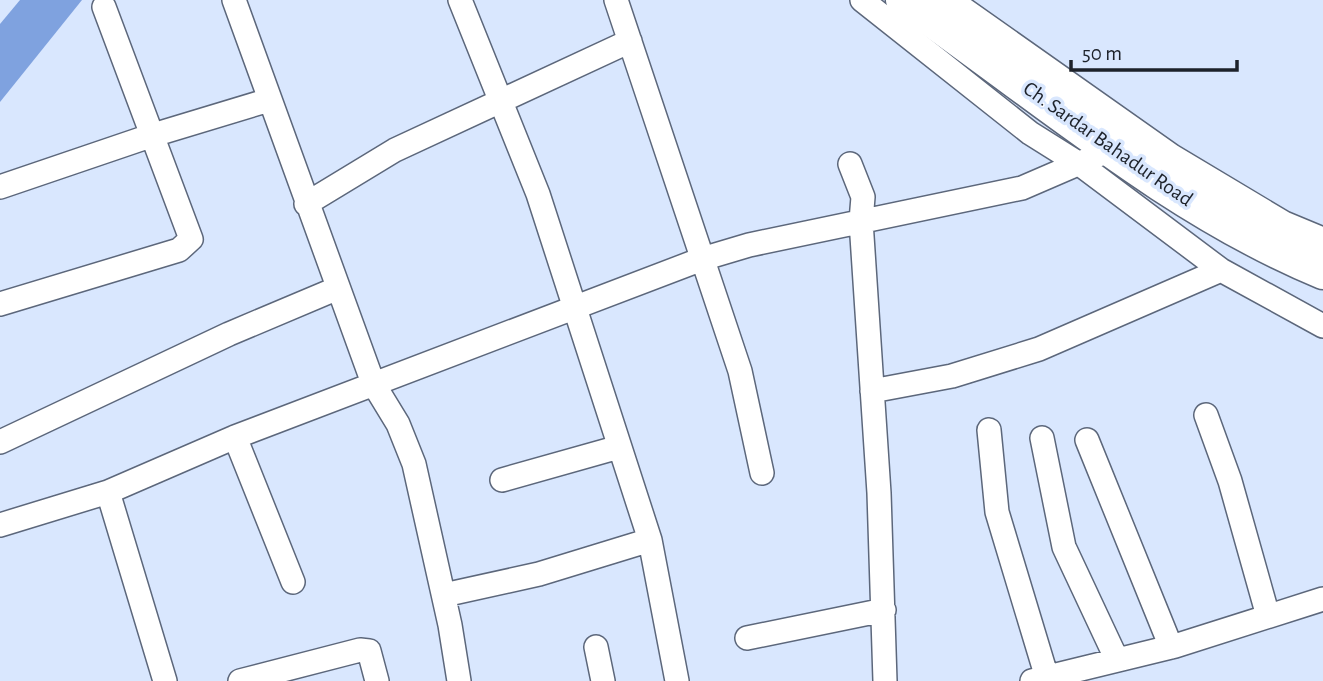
<svg xmlns="http://www.w3.org/2000/svg" width="1323" height="681" font-family="'Alegreya Sans',sans-serif">
  <style>
    .water { fill: #7fa2df }
    .lines { fill: none; stroke-linecap: round; stroke-linejoin: round }
    .minor-casing { stroke: #5c677b; stroke-width: 26 }
    .secondary-casing { stroke: #5c677b; stroke-width: 35 }
    .minor { stroke: #fff; stroke-width: 23 }
    .secondary { stroke: #fff; stroke-width: 32 }
    .labels { text-anchor: middle; dominant-baseline: central; stroke-width: 7; stroke-linejoin: round; paint-order: stroke }
    .street-label { font-size: 21px; fill: #1d222a; stroke: #d9e7fe }
  </style>
  <rect width="100%" height="100%" fill="#d9e7fe"/>
  <!-- water -->
  <path class="water" d="M 20,0 L 82,0 L 0,102 L 0,24 Z"/>
  <g class="lines">
    <!-- minor casing -->
    <g class="minor-casing">
      <path id="minor" d="M 234,0 L 373,383 L 398,424 L 414,464 L 450,625 L 459,681
        M 460,0 L 538,194 L 650,540 L 677,681
        M 616,0 L 740,371 L 762,473
        M 862,0 L 1030,133 L 1081,165 L 1221,270 L 1323,326
        M 850,164 L 863,197 L 861,221 L 879,493 L 885,681
        M 0,187 L 150,136 L 269,100
        M 306,204 L 395,150 L 630,41
        M 0,304 L 179,250 L 191,239 L 104,7
        M 872,391 L 952,376 L 1039,349 L 1221,270
        M 1206,415 L 1230,481 L 1268,616
        M 989,430 L 997,512 L 1048,681
        M 235,437 L 293,582
        M 1042,438 L 1064,547 L 1117,660
        M 1087,440 L 1171,647
        M 0,442 L 229,334 L 338,288
        M 502,480 L 619,447
        M 108,492 L 235,437 L 702,259 L 749,245 L 1022,188 L 1110,150
        M 0,525 L 108,492 L 165,681
        M 444,595 L 539,574 L 650,540
        M 747,638 L 884,610
        M 596,647 L 603,681
        M 240,681 L 360,650 L 369,651 L 377,681
        M 1032,681 L 1175,646 L 1323,599"/>
    </g>
    <!-- secondary casing -->
    <g class="secondary-casing">
      <path id="secondary" d="M 902,0 C 1036,93 1172,211 1323,273
        M 943,0 L 1170,160 L 1282,227 L 1323,244"/>
    </g>
    <!-- minor -->
    <use href="#minor" class="minor"/>
    <!-- secondary -->
    <use href="#secondary" class="secondary"/>
  </g>
  <g class="labels">
    <!-- street labels -->
    <g class="street-label">
      <text transform="translate(1108 144) rotate(35)">Ch. Sardar Bahadur Road</text>
    </g>
  </g>
  <!-- scale -->
  <path d="M1071 60v10h166v-10" fill="none" stroke="#1d222a" stroke-width="3.5"/>
  <text x="1082" y="60" font-size="21" fill="#1d222a" stroke="#d9e7fe" stroke-width="5" paint-order="stroke">50 m</text>
</svg>
